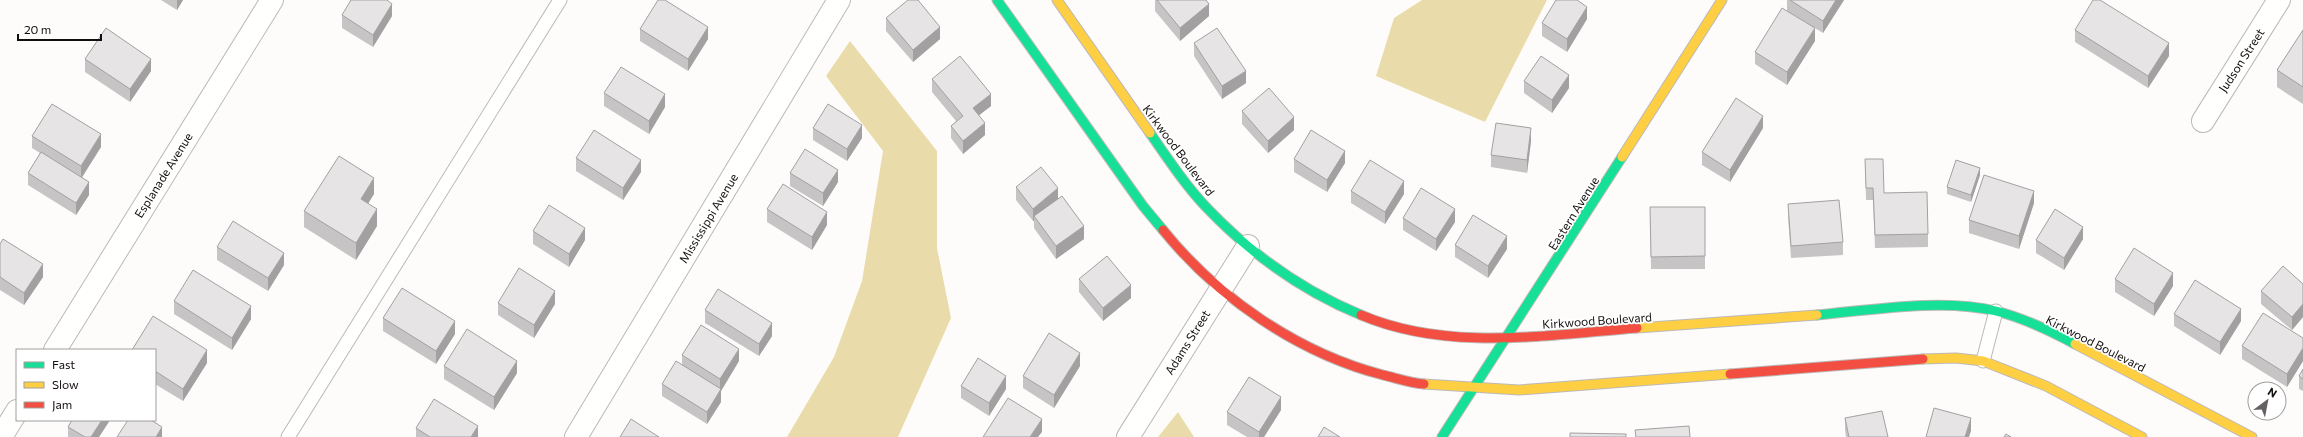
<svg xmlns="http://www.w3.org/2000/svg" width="2303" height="437" font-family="Commissioner,sans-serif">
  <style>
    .forest { fill: #eadcaa }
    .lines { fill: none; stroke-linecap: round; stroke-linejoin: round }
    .lane-casing { stroke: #bcb9b8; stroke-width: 15 }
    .street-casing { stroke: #bcb9b8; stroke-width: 24 }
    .fast-casing { stroke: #bcb9b8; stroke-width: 11 }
    .slow-casing { stroke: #bcb9b8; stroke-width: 11 }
    .jam-casing { stroke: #bcb9b8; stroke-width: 11 }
    .lane { stroke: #fffffe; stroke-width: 13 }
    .street { stroke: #fffffe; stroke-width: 22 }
    .fast { stroke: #16e098; stroke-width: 9 }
    .slow { stroke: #ffcf43; stroke-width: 9 }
    .jam { stroke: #f24e42; stroke-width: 9 }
    .wall { fill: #c7c4c5 }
    .shaded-wall { fill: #a2a0a0 }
    .building { fill: #e7e4e5; stroke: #a2a0a0 }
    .labels { text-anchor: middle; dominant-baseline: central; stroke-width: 3.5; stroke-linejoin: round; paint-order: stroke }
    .street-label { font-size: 12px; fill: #130e0d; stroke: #fff }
  </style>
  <rect width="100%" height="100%" fill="#fdfcfb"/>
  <!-- forest -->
  <path class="forest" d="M 1422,0 L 1547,0 L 1485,122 L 1376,76 L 1394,18 Z
    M 850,41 L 937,151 L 937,248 L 951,318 L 898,437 L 787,437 L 834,357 L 862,281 L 883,151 L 826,76 Z
    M 1178,412 L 1194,437 L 1158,437 Z"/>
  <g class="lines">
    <!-- lane casing -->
    <g class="lane-casing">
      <path id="lane" d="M 1983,361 L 1996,311
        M 288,437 L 560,0"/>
    </g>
    <!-- street casing -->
    <g class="street-casing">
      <path id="street" d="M 2203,121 L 2279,0
        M 55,350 L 272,0
        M 1,437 L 17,411
        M 576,437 L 839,0
        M 1128,437 L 1248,246"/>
    </g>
    <!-- fast casing -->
    <g class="fast-casing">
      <path id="fast" d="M 997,0 L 1143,206 L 1163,230
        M 1150,133 C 1168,159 1186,186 1207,208 C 1250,253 1303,291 1361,315
        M 1817,315 C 1871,310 1943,298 1996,311 C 2023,318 2051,331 2075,344
        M 1442,437 L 1622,157"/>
    </g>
    <!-- slow casing -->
    <g class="slow-casing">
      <path id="slow" d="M 1057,0 L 1150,133
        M 1622,157 L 1722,0
        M 1637,328 L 1817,315
        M 2075,344 L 2252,437
        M 1923,359 L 1956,358 L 1983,361 L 2046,386 L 2142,437
        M 1424,384 L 1519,390 L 1730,374"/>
    </g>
    <!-- jam casing -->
    <g class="jam-casing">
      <path id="jam" d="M 1163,230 C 1218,298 1298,353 1383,375 C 1396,378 1410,383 1424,384
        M 1361,315 C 1448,352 1546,335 1637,328
        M 1730,374 L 1923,359"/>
    </g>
    <!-- lane -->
    <use href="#lane" class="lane"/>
    <!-- street -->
    <use href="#street" class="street"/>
    <!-- fast -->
    <use href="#fast" class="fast"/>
    <!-- slow -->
    <use href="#slow" class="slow"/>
    <!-- jam -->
    <use href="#jam" class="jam"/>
  </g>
  <!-- wall -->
  <path class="wall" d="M 161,0 L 183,0 L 177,10 Z
    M 1155,0 L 1206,0 L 1209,16 L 1180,41 L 1155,11 Z
    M 1787,0 L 1844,0 L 1823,33 L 1787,11 Z
    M 342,15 L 392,16 L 373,47 L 342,28 Z
    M 886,18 L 940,39 L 913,62 L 886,31 Z
    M 1587,19 L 1567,52 L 1542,36 L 1542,23 Z
    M 640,29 L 708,39 L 688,71 L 640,41 Z
    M 2075,30 L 2169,56 L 2148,88 L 2075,42 Z
    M 2303,30 L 2303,104 L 2277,87 L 2277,70 Z
    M 1815,41 L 1787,85 L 1755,64 L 1755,52 Z
    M 1194,43 L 1246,83 L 1222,99 L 1194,56 Z
    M 85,59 L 151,71 L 130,102 L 85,72 Z
    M 932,79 L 991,106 L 979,115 L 985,135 L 963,154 L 951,138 L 951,126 L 956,121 L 932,92 Z
    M 1524,81 L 1569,88 L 1552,113 L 1524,93 Z
    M 604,93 L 665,107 L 649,134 L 604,106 Z
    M 1242,111 L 1294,130 L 1268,153 L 1242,124 Z
    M 813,128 L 862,138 L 847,161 L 813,140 Z
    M 1763,128 L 1730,182 L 1702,165 L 1702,152 Z
    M 32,136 L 101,147 L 81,177 L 89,195 L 76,215 L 28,185 L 28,173 L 40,153 L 32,148 Z
    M 1531,141 L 1527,173 L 1491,167 L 1491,155 Z
    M 576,158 L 641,172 L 623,200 L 576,171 Z
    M 1294,159 L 1345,163 L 1327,192 L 1294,172 Z
    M 1865,159 L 1884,193 L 1928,234 L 1928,247 L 1875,248 L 1873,200 L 1866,200 Z
    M 790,173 L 838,182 L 823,206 L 790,186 Z
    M 1980,175 L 1971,202 L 1947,194 L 1947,187 Z
    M 1016,187 L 1058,198 L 1084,239 L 1056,259 L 1034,228 L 1034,221 L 1033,221 L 1016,200 Z
    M 1351,191 L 1404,194 L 1385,224 L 1351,203 Z
    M 374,194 L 368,203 L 377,226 L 356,260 L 304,227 L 304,211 Z
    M 2034,203 L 2019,249 L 1969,233 L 1969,220 Z
    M 1788,204 L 1843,242 L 1843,255 L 1791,258 L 1788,217 Z
    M 1650,207 L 1705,207 L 1705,269 L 1651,269 Z
    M 767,209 L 827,225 L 812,250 L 767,222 Z
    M 1403,218 L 1455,222 L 1436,251 L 1403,230 Z
    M 533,231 L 585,240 L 569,267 L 533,244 Z
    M 2083,239 L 2064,270 L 2036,253 L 2036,240 Z
    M 0,244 L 43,277 L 24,305 L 0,290 Z
    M 1455,245 L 1507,249 L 1488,278 L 1455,257 Z
    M 217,247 L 284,265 L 268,291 L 217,260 Z
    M 1079,279 L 1131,298 L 1103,321 L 1079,292 Z
    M 2115,279 L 2173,286 L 2154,316 L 2115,292 Z
    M 2303,284 L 2303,317 L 2292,330 L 2261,304 L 2261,291 Z
    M 174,301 L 251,319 L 232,350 L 174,314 Z
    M 498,303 L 555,304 L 534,338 L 498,315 Z
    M 705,310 L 772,336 L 759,356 L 705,323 Z
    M 2174,314 L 2241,321 L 2220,355 L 2174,326 Z
    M 383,318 L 455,334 L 436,364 L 383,331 Z
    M 2303,338 L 2303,361 L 2287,387 L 2242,359 L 2242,346 Z
    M 155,350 L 207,363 L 183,401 L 155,384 Z
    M 682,355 L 739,361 L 721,391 L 721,402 L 707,424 L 662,396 L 662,384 L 682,365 Z
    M 444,366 L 517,373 L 494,410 L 444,379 Z
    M 1080,366 L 1054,408 L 1023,388 L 1023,376 Z
    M 2303,369 L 2303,391 L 2299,389 L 2299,376 Z
    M 961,386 L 1006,389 L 989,416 L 961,398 Z
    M 1281,410 L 1264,437 L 1247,437 L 1227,425 L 1227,412 Z
    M 1845,418 L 1888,437 L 1846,437 L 1845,430 Z
    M 72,420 L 110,420 L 99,437 L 68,437 L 68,427 Z
    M 416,428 L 478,437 L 416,437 Z"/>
  <!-- shaded-wall -->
  <path class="shaded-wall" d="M 177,0 L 183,0 L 177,10 Z
    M 1836,0 L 1844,0 L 1823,33 L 1823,21 Z
    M 392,4 L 392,16 L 373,47 L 373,35 Z
    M 1209,4 L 1209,16 L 1180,41 L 1180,28 Z
    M 1587,7 L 1587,19 L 1567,52 L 1567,39 Z
    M 708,27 L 708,39 L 688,71 L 688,59 Z
    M 940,27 L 940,39 L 913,62 L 913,50 Z
    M 1815,28 L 1815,41 L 1787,85 L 1787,72 Z
    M 2169,43 L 2169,56 L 2148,88 L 2148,76 Z
    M 151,59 L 151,71 L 130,102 L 130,89 Z
    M 1246,71 L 1246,83 L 1222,99 L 1222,86 Z
    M 1569,75 L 1569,88 L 1552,113 L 1552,100 Z
    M 665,94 L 665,107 L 649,134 L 649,121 Z
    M 991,94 L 991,106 L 973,120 L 973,108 Z
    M 1763,116 L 1763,128 L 1730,182 L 1730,170 Z
    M 1294,117 L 1294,130 L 1268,153 L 1268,141 Z
    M 985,123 L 985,135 L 963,154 L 963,141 Z
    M 862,125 L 862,138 L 847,161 L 847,149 Z
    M 1531,128 L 1531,141 L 1527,173 L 1527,160 Z
    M 101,134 L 101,147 L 81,179 L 81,166 Z
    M 1345,151 L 1345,163 L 1327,192 L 1327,180 Z
    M 641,160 L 641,172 L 623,200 L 623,188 Z
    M 1980,168 L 1980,175 L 1971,202 L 1971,195 Z
    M 838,170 L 838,182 L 823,206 L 823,193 Z
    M 374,178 L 374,194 L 361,215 L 361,199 Z
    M 1404,181 L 1404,194 L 1385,224 L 1385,212 Z
    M 89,182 L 89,195 L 76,215 L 76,203 Z
    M 1058,188 L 1058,201 L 1034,216 L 1034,221 L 1033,221 L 1033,209 Z
    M 2034,191 L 2034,203 L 2019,249 L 2019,236 Z
    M 377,209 L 377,226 L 356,260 L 356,243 Z
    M 1455,209 L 1455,222 L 1436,251 L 1436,239 Z
    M 827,212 L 827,225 L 812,250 L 812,237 Z
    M 1084,226 L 1084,239 L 1056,259 L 1056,246 Z
    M 2083,227 L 2083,239 L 2064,270 L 2064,258 Z
    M 585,228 L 585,240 L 569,267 L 569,254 Z
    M 1507,236 L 1507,249 L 1488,278 L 1488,266 Z
    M 284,253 L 284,265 L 268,291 L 268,278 Z
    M 43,264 L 43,277 L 24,305 L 24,293 Z
    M 2173,273 L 2173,286 L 2154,316 L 2154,304 Z
    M 1131,285 L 1131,298 L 1103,321 L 1103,308 Z
    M 555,291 L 555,304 L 534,338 L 534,325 Z
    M 2303,304 L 2303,317 L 2292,330 L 2292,317 Z
    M 251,306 L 251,319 L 232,350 L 232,338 Z
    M 2241,309 L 2241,321 L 2220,355 L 2220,342 Z
    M 455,321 L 455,334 L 436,364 L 436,351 Z
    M 772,323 L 772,336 L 759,356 L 759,344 Z
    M 2303,348 L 2303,361 L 2287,387 L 2287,374 Z
    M 739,349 L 739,361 L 721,391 L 721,402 L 707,424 L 707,412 L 720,390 L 720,379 Z
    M 207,350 L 207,363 L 183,401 L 183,389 Z
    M 1080,353 L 1080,366 L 1054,408 L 1054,395 Z
    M 517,361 L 517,373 L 494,410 L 494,397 Z
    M 1006,376 L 1006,389 L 989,416 L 989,403 Z
    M 1281,397 L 1281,410 L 1264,437 L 1259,437 L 1259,432 Z
    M 1971,418 L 1971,431 L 1969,437 L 1965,437 Z
    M 1042,419 L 1042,432 L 1038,437 L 1030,437 Z
    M 102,420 L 110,420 L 99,437 L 91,437 Z
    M 478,426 L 478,437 L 471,437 Z
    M 162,427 L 162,437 L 156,437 Z"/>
  <!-- building -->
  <path class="building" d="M 351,0 L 387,0 L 392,4 L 373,35 L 342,15 Z
    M 658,0 L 665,0 L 708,27 L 688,59 L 640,29 Z
    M 908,0 L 918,0 L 940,27 L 913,50 L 886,18 Z
    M 1157,0 L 1206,0 L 1209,4 L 1180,28 Z
    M 1556,0 L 1577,0 L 1587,7 L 1567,39 L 1542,23 Z
    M 1790,0 L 1836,0 L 1823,21 Z
    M 2093,0 L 2100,0 L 2169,43 L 2148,76 L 2075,30 Z
    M 1782,8 L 1815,28 L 1787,72 L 1755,52 Z
    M 106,28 L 151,59 L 130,89 L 85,59 Z
    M 1217,28 L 1246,71 L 1222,86 L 1194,43 Z
    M 2303,30 L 2303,87 L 2277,70 Z
    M 960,56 L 991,94 L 973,108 L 985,123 L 963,141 L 951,126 L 963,116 L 932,79 Z
    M 1541,56 L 1569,75 L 1552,100 L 1524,81 Z
    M 621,67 L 665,94 L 649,121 L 604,93 Z
    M 1269,88 L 1294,117 L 1268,141 L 1242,111 Z
    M 1736,98 L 1763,116 L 1730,170 L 1702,152 Z
    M 52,104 L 101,134 L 81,166 L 32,136 Z
    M 828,104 L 862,125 L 847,149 L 813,128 Z
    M 1496,123 L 1531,128 L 1527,160 L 1491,155 Z
    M 594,130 L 641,160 L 623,188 L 576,158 Z
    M 1311,130 L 1345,151 L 1327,180 L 1294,159 Z
    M 805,149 L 838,170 L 823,193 L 790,173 Z
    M 41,152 L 89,182 L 76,203 L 28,173 Z
    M 339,156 L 374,178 L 361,199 L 377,209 L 356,243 L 304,211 Z
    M 1865,159 L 1883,159 L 1884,193 L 1927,192 L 1928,234 L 1875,235 L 1873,188 L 1866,188 Z
    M 1370,160 L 1404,181 L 1385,212 L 1351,191 Z
    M 1956,160 L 1980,168 L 1971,195 L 1947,187 Z
    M 1041,167 L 1058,188 L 1033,209 L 1016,187 Z
    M 1984,175 L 2034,191 L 2019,236 L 1969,220 Z
    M 783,184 L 827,212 L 812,237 L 767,209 Z
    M 1421,188 L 1455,209 L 1436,239 L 1403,218 Z
    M 1062,196 L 1084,226 L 1056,246 L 1034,216 Z
    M 1839,200 L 1843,242 L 1791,246 L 1788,204 Z
    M 549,205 L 585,228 L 569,254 L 533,231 Z
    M 1650,207 L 1705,207 L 1705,256 L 1651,257 Z
    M 2055,209 L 2083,227 L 2064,258 L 2036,240 Z
    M 1473,215 L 1507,236 L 1488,266 L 1455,245 Z
    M 233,221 L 284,253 L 268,278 L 217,247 Z
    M 3,239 L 43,264 L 24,293 L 0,277 L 0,244 Z
    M 2134,248 L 2173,273 L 2154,304 L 2115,279 Z
    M 1107,256 L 1131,285 L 1103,308 L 1079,279 Z
    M 2283,266 L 2303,284 L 2303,304 L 2292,317 L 2261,291 Z
    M 519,268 L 555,291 L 534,325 L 498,303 Z
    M 193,270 L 251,306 L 232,338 L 174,301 Z
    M 2195,280 L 2241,309 L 2220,342 L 2174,314 Z
    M 402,288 L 455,321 L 436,351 L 383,318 Z
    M 718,289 L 772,323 L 759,344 L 705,310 Z
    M 2263,313 L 2303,338 L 2303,348 L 2287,374 L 2242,346 Z
    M 153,316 L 207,350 L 183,389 L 155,371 L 155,350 L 132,350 Z
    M 701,325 L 739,349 L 720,379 L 682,355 Z
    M 467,329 L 517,361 L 494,397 L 444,366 Z
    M 1049,333 L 1080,353 L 1054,395 L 1023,376 Z
    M 978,358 L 1006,376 L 989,403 L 961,386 Z
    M 676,361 L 721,389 L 707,412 L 662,384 Z
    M 2303,369 L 2303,379 L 2299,376 Z
    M 1249,377 L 1281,397 L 1259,432 L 1227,412 Z
    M 1008,398 L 1042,419 L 1030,437 L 983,437 Z
    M 434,399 L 478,426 L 471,437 L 430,437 L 416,428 Z
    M 1934,408 L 1971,418 L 1965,437 L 1926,437 Z
    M 1882,411 L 1888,437 L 1849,437 L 1845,418 Z
    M 631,419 L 659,437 L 620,437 Z
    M 72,420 L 102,420 L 91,437 L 85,437 L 68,427 Z
    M 128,420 L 151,420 L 162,427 L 156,437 L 117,437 Z
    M 1689,426 L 1690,437 L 1636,437 L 1635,430 Z
    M 1324,427 L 1340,437 L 1318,437 Z
    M 1570,433 L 1626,434 L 1626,437 L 1570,437 Z
    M 2006,434 L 2011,437 L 2004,437 Z"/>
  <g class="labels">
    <!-- street labels -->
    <g class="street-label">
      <text transform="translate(2241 60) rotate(-57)">Judson Street</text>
      <text transform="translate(1179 150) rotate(53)">Kirkwood Boulevard</text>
      <text transform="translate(163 175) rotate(-58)">Esplanade Avenue</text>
      <text transform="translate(1573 213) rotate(-58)">Eastern Avenue</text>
      <text transform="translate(708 218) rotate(-59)">Mississippi Avenue</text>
      <text transform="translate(1597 320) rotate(-4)">Kirkwood Boulevard</text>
      <text transform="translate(1187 342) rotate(-58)">Adams Street</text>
      <text transform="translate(2096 343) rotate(27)">Kirkwood Boulevard</text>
    </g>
  </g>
  <!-- legend -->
  <rect x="16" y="349" width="140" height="72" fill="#ffffff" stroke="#a19f9e"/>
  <rect x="24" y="362" width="20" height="6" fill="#16e098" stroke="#a19f9e"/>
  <text x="52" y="369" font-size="12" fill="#130e0d">Fast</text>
  <rect x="24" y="382" width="20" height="6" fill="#ffcf43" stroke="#a19f9e"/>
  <text x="52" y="389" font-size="12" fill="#130e0d">Slow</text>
  <rect x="24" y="402" width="20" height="6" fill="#f24e42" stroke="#a19f9e"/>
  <text x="52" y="409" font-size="12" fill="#130e0d">Jam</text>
  <!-- north arrow -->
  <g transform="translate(2267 401) rotate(32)"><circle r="19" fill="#ffffff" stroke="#a19f9e"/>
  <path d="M0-3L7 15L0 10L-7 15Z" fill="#656160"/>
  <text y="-6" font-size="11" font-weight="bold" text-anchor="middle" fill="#130e0d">N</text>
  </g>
  <!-- scale -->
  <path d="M18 34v6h83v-6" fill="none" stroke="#130e0d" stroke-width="2"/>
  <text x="24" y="34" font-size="12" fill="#130e0d" stroke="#ffffff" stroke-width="3" paint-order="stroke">20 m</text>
</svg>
